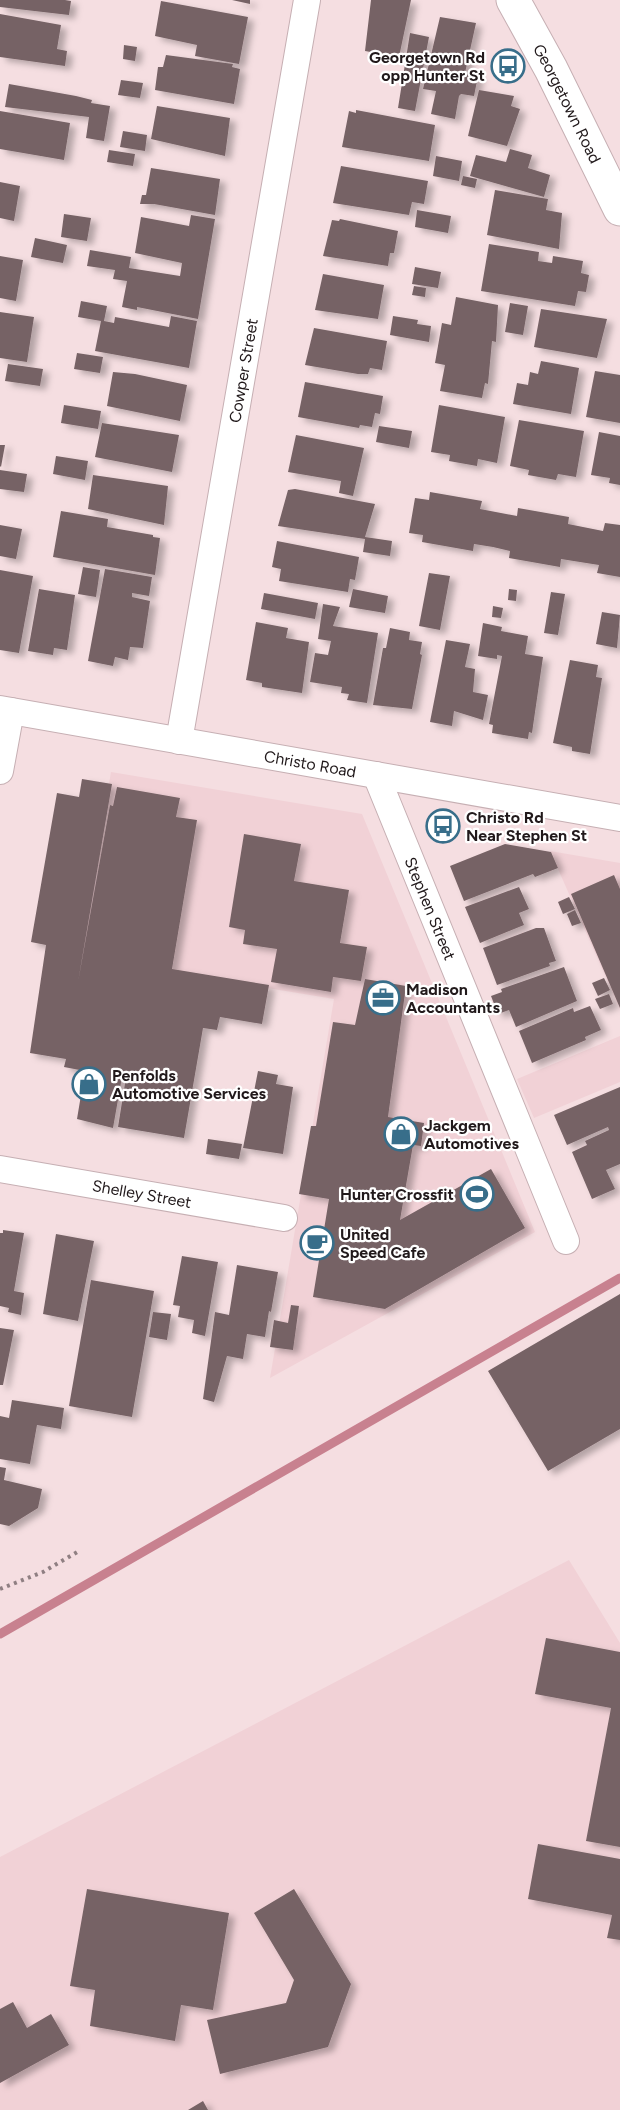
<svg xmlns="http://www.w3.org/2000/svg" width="620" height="2110" font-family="Figtree,sans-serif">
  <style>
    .built { fill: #f1d1d6 }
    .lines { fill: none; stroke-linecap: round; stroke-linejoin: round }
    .stream { stroke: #c8818f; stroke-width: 9 }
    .building { fill: #766265; filter: url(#shadow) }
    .minor-casing { stroke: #c6afb3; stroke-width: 28 }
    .tertiary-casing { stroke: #c6afb3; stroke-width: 35 }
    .path { stroke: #8f7f82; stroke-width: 4; stroke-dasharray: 3 4.5; stroke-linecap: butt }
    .minor { stroke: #fff; stroke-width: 26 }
    .tertiary { stroke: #fff; stroke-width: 33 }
    .labels { text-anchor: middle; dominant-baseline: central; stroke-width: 4.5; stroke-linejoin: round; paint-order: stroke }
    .poi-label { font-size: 16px; font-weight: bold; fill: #21191b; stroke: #fff; text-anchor: start }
    .street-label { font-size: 16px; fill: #21191b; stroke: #fff }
  </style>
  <defs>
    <filter id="shadow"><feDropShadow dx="6" dy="4" stdDeviation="3" flood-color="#0004"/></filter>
  </defs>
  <rect width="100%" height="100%" fill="#f5dee1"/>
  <!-- built -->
  <path class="built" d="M 111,772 L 362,814 L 535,1232 L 270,1378 L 334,999 L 79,957 Z
    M 550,851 L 620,863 L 620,1009 Z
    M 620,1036 L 620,1082 L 534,1118 L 517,1079 Z
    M 569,1560 L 620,1643 L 620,2110 L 0,2110 L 0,1857 Z"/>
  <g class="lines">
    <!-- stream -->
    <path class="stream" d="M 0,1634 L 620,1278"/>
  </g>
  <!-- building -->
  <path class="building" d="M 0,0 L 65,0 L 71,1 L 69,15 L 0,7 Z
    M 232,0 L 250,0 L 250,4 Z
    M 371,0 L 411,0 L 399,57 L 365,51 Z
    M 161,1 L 248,17 L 239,64 L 195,56 L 197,45 L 155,36 Z
    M 0,14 L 61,25 L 57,49 L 67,51 L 65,66 L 0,57 Z
    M 440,17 L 476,23 L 465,73 L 478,76 L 474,96 L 461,94 L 459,96 L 455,119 L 431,114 L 436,91 L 423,89 Z
    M 410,33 L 429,37 L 415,111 L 398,108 Z
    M 124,45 L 137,47 L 135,61 L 123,59 Z
    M 166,55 L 233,64 L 232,67 L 240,69 L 234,104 L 155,90 L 158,67 L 163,67 Z
    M 121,80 L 143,83 L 140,98 L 118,95 Z
    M 9,84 L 76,96 L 92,100 L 91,103 L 110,106 L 104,141 L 86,138 L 89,117 L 5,107 Z
    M 479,90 L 514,96 L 511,106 L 520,109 L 507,146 L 468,136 Z
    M 157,106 L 230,118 L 225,156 L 151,139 Z
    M 356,110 L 435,125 L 429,161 L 342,147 L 349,111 L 356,113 Z
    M 0,111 L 70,123 L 64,160 L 0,149 Z
    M 123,131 L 147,135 L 145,151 L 120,147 Z
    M 510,149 L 532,155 L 528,168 L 550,175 L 544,197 L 470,176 L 476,155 L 506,162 Z
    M 109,150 L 135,154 L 133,166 L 107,162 Z
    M 436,156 L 462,161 L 459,181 L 433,176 Z
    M 341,166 L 428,181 L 424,204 L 412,202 L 409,215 L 333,203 Z
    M 151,168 L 220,179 L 215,215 L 154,204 L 140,204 L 142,195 L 146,195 Z
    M 463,176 L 477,179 L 475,188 L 461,185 Z
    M 0,182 L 20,186 L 14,221 L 0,218 Z
    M 495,190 L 548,199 L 546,210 L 562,213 L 559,249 L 487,235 Z
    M 417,210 L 451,216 L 448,233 L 415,227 Z
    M 64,214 L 91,218 L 87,241 L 61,237 Z
    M 191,215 L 215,219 L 198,319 L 137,307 L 137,310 L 122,307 L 127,281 L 113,279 L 115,270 L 87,266 L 90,250 L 131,257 L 129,268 L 180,276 L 182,263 L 135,253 L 141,217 L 189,226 Z
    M 340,219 L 398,231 L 394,253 L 390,253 L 388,266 L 323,256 L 332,220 L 339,221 Z
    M 35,238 L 67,245 L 63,263 L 31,257 Z
    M 489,244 L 539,252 L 538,261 L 552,263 L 553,256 L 583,261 L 581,273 L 589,275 L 586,292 L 578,291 L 575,306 L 481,291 Z
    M 0,256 L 23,260 L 16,301 L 0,298 Z
    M 415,267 L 441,272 L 438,288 L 412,284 Z
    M 323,274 L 384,285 L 378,319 L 315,310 Z
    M 414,286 L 426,288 L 425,297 L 412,295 Z
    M 456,297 L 498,305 L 496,342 L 492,341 L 488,384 L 485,383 L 482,398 L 440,391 L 445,365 L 435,363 L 442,323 L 451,325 Z
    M 81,301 L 107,306 L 104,321 L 114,323 L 115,317 L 169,327 L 171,316 L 197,321 L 189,368 L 95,351 L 101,321 L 78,317 Z
    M 510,303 L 528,306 L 523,335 L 505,332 Z
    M 541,309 L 607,319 L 597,358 L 534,347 Z
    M 0,312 L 34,317 L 27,362 L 0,358 Z
    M 393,316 L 418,320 L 417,324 L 431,326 L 429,342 L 390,335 Z
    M 314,328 L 387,341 L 382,370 L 370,368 L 368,374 L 358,374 L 305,365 Z
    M 77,353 L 103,357 L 100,373 L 74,369 Z
    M 541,361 L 579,368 L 571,414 L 513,404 L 517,383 L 528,385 L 530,372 L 538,374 Z
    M 8,364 L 43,369 L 40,386 L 5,381 Z
    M 595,371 L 620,375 L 620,423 L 586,417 Z
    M 113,372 L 135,374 L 187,385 L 180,421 L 107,406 Z
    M 305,382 L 383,396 L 380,414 L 375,413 L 372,427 L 360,425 L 359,428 L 298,417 Z
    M 64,405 L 101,411 L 98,429 L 61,423 Z
    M 439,405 L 505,417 L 497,463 L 478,459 L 477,466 L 449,461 L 450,455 L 431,452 Z
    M 519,420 L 584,431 L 576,477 L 558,474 L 556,480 L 528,475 L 529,470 L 510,466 Z
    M 102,423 L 179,435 L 172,472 L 95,457 Z
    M 379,426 L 412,431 L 409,448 L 376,442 Z
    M 599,432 L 620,436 L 620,485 L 609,483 L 610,478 L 591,475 Z
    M 296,435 L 364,448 L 353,496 L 339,493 L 341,481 L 288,472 Z
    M 0,445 L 5,445 L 1,467 L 0,466 Z
    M 56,456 L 88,461 L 85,480 L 53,474 Z
    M 0,470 L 27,474 L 24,492 L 0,489 Z
    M 93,475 L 168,486 L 164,525 L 88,509 Z
    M 295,489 L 375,504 L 365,537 L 392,541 L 390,556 L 363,552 L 365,539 L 278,526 L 288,490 Z
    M 430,492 L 482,501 L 480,509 L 517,516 L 518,508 L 569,517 L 568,524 L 603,531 L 605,523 L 620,525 L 620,577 L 597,573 L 599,565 L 561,559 L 560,567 L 509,558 L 510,551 L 493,547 L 474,544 L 473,551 L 422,542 L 423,535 L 409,533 L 415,498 L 429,500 Z
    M 61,511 L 108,519 L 107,527 L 153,535 L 153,537 L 160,538 L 155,575 L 53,557 Z
    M 0,525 L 22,529 L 16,559 L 0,556 Z
    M 277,541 L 359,557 L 355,580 L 350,579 L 348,592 L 279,581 L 281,569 L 272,567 Z
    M 83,567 L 100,570 L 96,597 L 78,594 Z
    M 105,569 L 152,577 L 149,596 L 132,593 L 132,597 L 150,601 L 143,648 L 130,647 L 128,660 L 115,657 L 113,666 L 88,661 Z
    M 0,570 L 33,576 L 19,653 L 0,650 Z
    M 429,573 L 450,576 L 440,630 L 419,626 Z
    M 39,589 L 75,595 L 67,650 L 54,648 L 53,655 L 28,651 Z
    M 353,589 L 388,596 L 385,613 L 349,607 Z
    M 509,589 L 517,590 L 516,601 L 508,600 Z
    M 551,592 L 565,594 L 558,635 L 544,633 Z
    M 264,593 L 318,603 L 315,619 L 261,609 Z
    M 323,604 L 340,607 L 333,626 L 378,633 L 367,703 L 347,700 L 349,694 L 341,693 L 342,687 L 310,682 L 315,653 L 328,655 L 331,641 L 318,639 Z
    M 493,606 L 503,608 L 501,618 L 492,617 Z
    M 602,612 L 620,615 L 617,648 L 596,644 Z
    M 256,622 L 288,628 L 286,638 L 309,642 L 302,693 L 262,687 L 262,683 L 246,680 Z
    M 483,623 L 502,627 L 501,631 L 528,636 L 525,654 L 543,657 L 532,733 L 529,732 L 528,739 L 492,733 L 493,725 L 489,724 L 502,656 L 497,655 L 497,659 L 478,656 Z
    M 390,628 L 410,632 L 409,640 L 422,642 L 420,654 L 422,655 L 412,709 L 373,705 L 383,648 L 386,648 Z
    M 446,640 L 470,644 L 465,667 L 475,669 L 473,692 L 488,695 L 483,720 L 454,711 L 452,726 L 430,722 Z
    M 570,660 L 598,665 L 596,677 L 602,678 L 590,754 L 572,751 L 572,747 L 553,743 Z
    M 82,779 L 112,784 L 78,982 L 110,805 L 113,806 L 117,787 L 180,798 L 176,817 L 197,820 L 172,969 L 269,985 L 262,1024 L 220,1017 L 217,1030 L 203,1028 L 184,1138 L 118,1127 L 126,1077 L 122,1077 L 113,1128 L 77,1119 L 85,1071 L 64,1067 L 66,1059 L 30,1053 L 46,945 L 31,942 L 57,793 L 79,797 Z
    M 244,834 L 301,844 L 294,881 L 349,890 L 340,943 L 367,947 L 361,981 L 333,977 L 331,992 L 271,982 L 277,949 L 243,944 L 245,930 L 229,927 Z
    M 505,844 L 551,852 L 558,868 L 535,877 L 533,874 L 464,901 L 450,866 Z
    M 614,875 L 620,889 L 620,1008 L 571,894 Z
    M 519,887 L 529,909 L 519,913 L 524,925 L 480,943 L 465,907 Z
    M 569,897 L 575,909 L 563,914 L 558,902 Z
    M 575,910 L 581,923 L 572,926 L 567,914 Z
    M 536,928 L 544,928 L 556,961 L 549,963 L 550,966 L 497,985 L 483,948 Z
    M 564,967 L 577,1001 L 516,1027 L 509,1010 L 498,1014 L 491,996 L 502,992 L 501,989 Z
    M 604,978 L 610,990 L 598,996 L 592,983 Z
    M 365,979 L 406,986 L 388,1117 L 424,1123 L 421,1146 L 413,1145 L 400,1220 L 491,1169 L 525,1228 L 385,1309 L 313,1297 L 329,1199 L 299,1194 L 311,1126 L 316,1126 L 333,1022 L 355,1025 Z
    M 609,994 L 613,1004 L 600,1009 L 595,999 Z
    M 590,1006 L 601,1030 L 585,1037 L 586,1040 L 532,1063 L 519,1031 L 573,1008 L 574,1012 Z
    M 258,1071 L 278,1075 L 276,1084 L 293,1087 L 283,1154 L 243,1148 Z
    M 620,1087 L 620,1164 L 606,1170 L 615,1189 L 592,1199 L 572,1152 L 587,1145 L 585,1141 L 609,1130 L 608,1127 L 567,1145 L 554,1115 Z
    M 208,1139 L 242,1144 L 239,1159 L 206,1154 Z
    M 3,1230 L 24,1233 L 14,1291 L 24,1293 L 21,1315 L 8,1312 L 9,1308 L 0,1306 L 0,1233 L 3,1233 Z
    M 56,1234 L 94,1241 L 78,1321 L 43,1314 Z
    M 182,1256 L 218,1262 L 205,1336 L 192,1333 L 194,1320 L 178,1317 L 180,1306 L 173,1305 Z
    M 237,1265 L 278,1272 L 271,1312 L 269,1311 L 265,1337 L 247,1334 L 243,1359 L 227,1356 L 214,1402 L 203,1399 L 215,1312 L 229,1315 Z
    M 91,1280 L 154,1291 L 132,1417 L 69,1406 Z
    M 620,1294 L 620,1429 L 548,1471 L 488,1371 Z
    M 291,1305 L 299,1306 L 293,1350 L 270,1347 L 274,1320 L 288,1323 Z
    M 153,1312 L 171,1314 L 167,1340 L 149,1337 Z
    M 0,1328 L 14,1330 L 3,1385 L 0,1385 Z
    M 12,1400 L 64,1408 L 61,1429 L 37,1425 L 30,1464 L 0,1459 L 0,1416 L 9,1418 Z
    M 0,1467 L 6,1468 L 4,1480 L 42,1489 L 38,1508 L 9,1526 L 0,1524 Z
    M 546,1638 L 620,1652 L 620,1847 L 586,1841 L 611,1708 L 535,1694 Z
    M 538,1844 L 620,1859 L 620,1940 L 607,1938 L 612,1915 L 528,1899 Z
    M 87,1889 L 229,1913 L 213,2010 L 181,2005 L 175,2041 L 90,2026 L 95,1990 L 70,1986 Z
    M 294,1889 L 351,1984 L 328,2047 L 220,2074 L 207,2020 L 286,2003 L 294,1980 L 254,1913 Z
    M 13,2002 L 27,2028 L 51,2014 L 69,2045 L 0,2083 L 0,2009 Z
    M 203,2101 L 208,2110 L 188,2110 Z"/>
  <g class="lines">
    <!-- minor casing -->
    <g class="minor-casing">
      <g id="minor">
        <path id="s1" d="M 0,709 L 620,818"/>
        <path id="s2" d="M 179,741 L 307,0"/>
        <path d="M 0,771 L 11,711"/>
        <path id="s3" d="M 376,775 L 566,1241"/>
        <path id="s4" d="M 0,1169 L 284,1218"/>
      </g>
    </g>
    <!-- tertiary casing -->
    <g class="tertiary-casing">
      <g id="tertiary">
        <path id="s5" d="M 513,0 L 551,69 L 620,209"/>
      </g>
    </g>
    <!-- path -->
    <path class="path" d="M 0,1589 L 43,1572 L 79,1551"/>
    <!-- minor -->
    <use href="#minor" class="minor"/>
    <!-- tertiary -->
    <use href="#tertiary" class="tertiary"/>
  </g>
  <!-- icons -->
  <defs>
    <g id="bus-ring" transform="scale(1.725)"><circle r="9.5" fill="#fff" stroke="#386e8a" stroke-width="1.5"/><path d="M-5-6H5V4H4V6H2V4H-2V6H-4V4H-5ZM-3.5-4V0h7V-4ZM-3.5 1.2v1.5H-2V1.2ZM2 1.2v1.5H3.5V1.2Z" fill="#386e8a"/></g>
    <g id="office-ring" transform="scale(1.725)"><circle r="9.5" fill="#fff" stroke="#386e8a" stroke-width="1.5"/><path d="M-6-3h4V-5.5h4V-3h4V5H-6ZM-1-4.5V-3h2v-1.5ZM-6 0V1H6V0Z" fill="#386e8a"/></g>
    <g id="shop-ring" transform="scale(1.725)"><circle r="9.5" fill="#fff" stroke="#386e8a" stroke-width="1.5"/><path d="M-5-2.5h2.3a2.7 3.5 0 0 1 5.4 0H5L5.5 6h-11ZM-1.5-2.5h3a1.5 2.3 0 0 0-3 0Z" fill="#386e8a"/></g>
    <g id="stadium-ring" transform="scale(1.725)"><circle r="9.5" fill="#fff" stroke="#386e8a" stroke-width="1.5"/><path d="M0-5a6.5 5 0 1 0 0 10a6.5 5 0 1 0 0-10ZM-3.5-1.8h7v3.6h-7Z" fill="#386e8a"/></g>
    <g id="cafe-ring" transform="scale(1.725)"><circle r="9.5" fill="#fff" stroke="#386e8a" stroke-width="1.5"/><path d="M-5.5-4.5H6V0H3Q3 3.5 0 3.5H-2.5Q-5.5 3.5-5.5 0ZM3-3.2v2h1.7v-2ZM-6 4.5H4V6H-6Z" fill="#386e8a"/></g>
  </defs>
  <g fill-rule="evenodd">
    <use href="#bus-ring" x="508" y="66"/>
    <use href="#bus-ring" x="443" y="826"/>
    <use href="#office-ring" x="383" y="998"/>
    <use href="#shop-ring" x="89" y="1084"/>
    <use href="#shop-ring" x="401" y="1134"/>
    <use href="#stadium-ring" x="477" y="1194"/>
    <use href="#cafe-ring" x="317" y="1243"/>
  </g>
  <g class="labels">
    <!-- poi labels -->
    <g class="poi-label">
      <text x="485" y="57" text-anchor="end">Georgetown Rd<tspan x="485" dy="18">opp Hunter St</tspan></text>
      <text x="466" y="817">Christo Rd<tspan x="466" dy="18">Near Stephen St</tspan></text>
      <text x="406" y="989">Madison<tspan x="406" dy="18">Accountants</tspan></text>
      <text x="112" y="1075">Penfolds<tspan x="112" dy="18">Automotive Services</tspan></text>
      <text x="424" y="1125">Jackgem<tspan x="424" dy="18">Automotives</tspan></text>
      <text x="454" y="1194" text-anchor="end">Hunter Crossfit</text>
      <text x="340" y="1234">United<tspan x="340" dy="18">Speed Cafe</tspan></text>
    </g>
    <!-- street labels -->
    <g class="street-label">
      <text stroke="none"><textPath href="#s5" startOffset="117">Georgetown Road</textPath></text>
      <text stroke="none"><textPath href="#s2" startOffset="376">Cowper Street</textPath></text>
      <text stroke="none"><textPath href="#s1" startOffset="315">Christo Road</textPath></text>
      <text stroke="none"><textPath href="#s3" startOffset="144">Stephen Street</textPath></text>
      <text stroke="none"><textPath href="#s4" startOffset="144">Shelley Street</textPath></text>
    </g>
  </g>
</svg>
